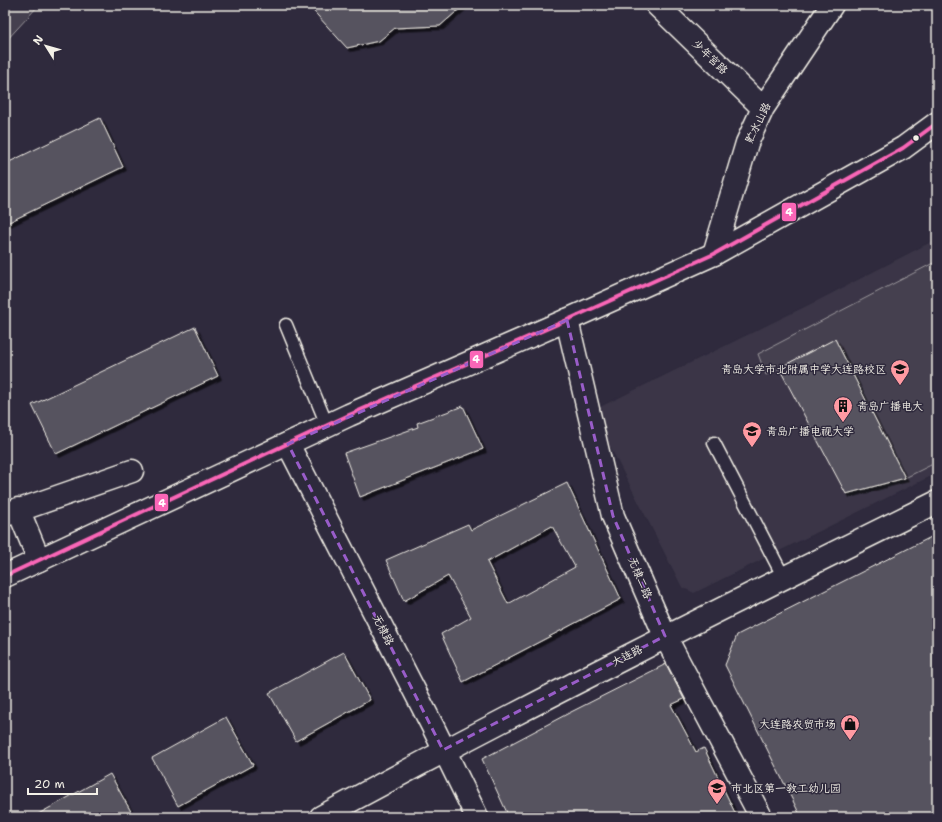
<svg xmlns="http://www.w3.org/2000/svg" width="942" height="822" font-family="'Shantell Sans','LXGW WenKai TC',sans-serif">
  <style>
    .built { fill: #3b3647 }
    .green { fill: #454050; stroke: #9c989c }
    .building { fill: #56525f; stroke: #f4f1e8; fill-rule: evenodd; filter: url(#shadow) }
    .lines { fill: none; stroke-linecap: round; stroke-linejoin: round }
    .lane-casing { stroke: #f4f1e8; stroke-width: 15 }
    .street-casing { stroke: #f4f1e8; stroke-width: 25 }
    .secondary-casing { stroke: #f4f1e8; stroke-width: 25 }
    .lane { stroke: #2f2a3d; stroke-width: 12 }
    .street { stroke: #2f2a3d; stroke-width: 22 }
    .secondary { stroke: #2f2a3d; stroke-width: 22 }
    .bus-1-casing { stroke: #2f2a3d; stroke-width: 7 }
    .bus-1 { stroke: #fa66b7; stroke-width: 4 }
    .marked { fill: none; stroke: #995dc9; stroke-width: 3; stroke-dasharray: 8 5; stroke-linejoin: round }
    .bus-dot { fill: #f4f1e8; stroke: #2f2a3d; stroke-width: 1.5 }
    .labels { text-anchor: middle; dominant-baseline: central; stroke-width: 3; stroke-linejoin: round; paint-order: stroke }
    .street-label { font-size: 11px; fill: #f4f1e8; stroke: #2f2a3d }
    .poi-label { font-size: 11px; fill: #f4f1e8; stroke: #2f2a3d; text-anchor: start }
    .line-badge { stroke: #2f2a3d; stroke-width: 1.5 }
    .badge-label { font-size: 11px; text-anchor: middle; font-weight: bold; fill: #fff }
  </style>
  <defs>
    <filter id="shadow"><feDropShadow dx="3.5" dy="3.5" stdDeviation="0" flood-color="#0009"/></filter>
  </defs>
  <rect width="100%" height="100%" fill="#2f2a3d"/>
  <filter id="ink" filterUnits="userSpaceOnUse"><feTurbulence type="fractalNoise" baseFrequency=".025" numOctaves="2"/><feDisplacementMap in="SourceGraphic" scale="8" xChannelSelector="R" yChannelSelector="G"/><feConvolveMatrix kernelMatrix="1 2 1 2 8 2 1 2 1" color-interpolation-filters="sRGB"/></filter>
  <g filter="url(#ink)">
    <!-- built -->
    <path class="built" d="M 937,239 L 937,473 L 694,593 L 682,587 L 592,411 L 819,300 Z"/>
    <!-- green -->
    <path class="green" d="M 5,5 L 39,5 L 5,42 Z
      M 937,261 L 937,462 L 905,478 L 835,339 L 766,375 L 758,354 Z"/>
    <!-- building -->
    <path class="building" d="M 308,5 L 464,5 L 440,26 L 395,28 L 379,41 L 347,48 Z
      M 100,118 L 123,167 L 5,224 L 5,164 Z
      M 195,327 L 218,376 L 56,454 L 32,405 Z
      M 835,339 L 905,478 L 846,494 L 779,368 Z
      M 463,406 L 483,449 L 360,497 L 344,453 L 418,427 L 417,423 Z
      M 567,483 L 621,599 L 463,682 L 441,634 L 471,617 L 448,576 L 404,601 L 386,560 L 468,524 L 471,530 ZM 552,526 L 575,567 L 508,604 L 487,562 Z
      M 937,534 L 937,817 L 801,817 L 725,665 L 737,635 Z
      M 344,652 L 370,700 L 296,741 L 269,693 Z
      M 666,664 L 684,699 L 671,705 L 696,752 L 704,748 L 737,817 L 509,817 L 482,759 L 569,713 Z
      M 226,717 L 253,765 L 178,806 L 152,758 Z
      M 110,774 L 134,817 L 33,817 Z"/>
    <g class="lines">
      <!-- lane casing -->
      <g class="lane-casing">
        <path id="lane" d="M 286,325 L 327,425
          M 714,443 L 784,578"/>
      </g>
      <!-- street casing -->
      <g class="street-casing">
        <path id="street" d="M 657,5 L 763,108
          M 714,254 L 747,143 L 763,108 L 832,5
          M 567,320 L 613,516 L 665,636 L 761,817
          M 288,444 L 434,729 L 477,817
          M 18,509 L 39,560
          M 5,515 L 132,471"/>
      </g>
      <!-- secondary casing -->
      <g class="secondary-casing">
        <path id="secondary" d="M 5,576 L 349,415 L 567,320 L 714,254 L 903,148 L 937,123
          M 321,817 C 524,707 730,604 937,502"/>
      </g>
      <!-- lane -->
      <use href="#lane" class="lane"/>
      <!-- street -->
      <use href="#street" class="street"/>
      <!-- secondary -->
      <use href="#secondary" class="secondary"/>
      <!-- bus-1 casing -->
      <g class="bus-1-casing">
        <path id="bus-1" d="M 5,576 L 349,415 L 567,320 L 714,254 L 903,148 L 937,123"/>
      </g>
      <!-- bus-1 -->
      <use href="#bus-1" class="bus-1"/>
    </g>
  </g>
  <!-- marked area -->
  <path class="marked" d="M 567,320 L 613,516 L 665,636 L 443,750 L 288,444 Z"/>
  <!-- icons -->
  <defs>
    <g id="school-pin" transform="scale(1)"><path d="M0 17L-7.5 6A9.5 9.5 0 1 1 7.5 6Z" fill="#ff9aa2" stroke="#2f2a3d"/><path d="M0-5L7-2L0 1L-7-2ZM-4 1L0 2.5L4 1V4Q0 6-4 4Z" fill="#111"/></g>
    <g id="building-pin" transform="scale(1)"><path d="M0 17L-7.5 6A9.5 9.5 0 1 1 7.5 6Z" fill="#ff9aa2" stroke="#2f2a3d"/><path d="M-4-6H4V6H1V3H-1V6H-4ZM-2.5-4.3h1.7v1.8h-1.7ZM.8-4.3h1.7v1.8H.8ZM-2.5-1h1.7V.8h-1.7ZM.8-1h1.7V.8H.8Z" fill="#111"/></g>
    <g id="shop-pin" transform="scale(1)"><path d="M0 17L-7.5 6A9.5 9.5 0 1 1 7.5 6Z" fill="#ff9aa2" stroke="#2f2a3d"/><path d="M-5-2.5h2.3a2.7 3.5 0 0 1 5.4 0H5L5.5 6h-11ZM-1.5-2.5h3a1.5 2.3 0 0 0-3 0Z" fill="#111"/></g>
  </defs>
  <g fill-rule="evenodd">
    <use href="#school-pin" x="900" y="369"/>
    <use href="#building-pin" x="843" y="406"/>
    <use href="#school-pin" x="752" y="431"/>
    <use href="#shop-pin" x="850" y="724"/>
    <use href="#school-pin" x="717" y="788"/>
  </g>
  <!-- markers -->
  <circle class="bus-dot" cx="916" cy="138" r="3.5"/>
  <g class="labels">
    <!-- street labels -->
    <g class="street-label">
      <text transform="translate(710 57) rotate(44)">少年宫路</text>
      <text transform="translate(758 123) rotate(-64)">贮水山路</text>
      <text transform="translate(640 578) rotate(67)">无棣二路</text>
      <text transform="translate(383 630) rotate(63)">无棣路</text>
      <text transform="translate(627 656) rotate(-27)">大连路</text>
    </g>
    <!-- poi labels -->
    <g class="poi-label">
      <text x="886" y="369" text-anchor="end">青岛大学市北附属中学大连路校区</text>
      <text x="857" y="406">青岛广播电大</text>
      <text x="766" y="431">青岛广播电视大学</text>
      <text x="836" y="724" text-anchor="end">大连路农贸市场</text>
      <text x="731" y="788">市北区第一教工幼儿园</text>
    </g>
  </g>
  <g class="line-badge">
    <rect x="781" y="202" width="16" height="20" rx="4" fill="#fa66b7"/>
    <rect x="469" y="350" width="15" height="19" rx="4" fill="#fa66b7"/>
    <rect x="154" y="493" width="15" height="19" rx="4" fill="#fa66b7"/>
  </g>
  <g class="badge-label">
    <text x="789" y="216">4</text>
    <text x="476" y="363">4</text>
    <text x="162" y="507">4</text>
  </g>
  <!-- margin -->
  <rect width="942" height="822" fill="none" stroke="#2f2a3d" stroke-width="20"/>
  <rect x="10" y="10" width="922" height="802" fill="none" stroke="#f4f1e8" stroke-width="1.5" filter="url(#ink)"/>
  <!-- north arrow -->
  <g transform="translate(46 46) rotate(307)" stroke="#2f2a3d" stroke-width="3" paint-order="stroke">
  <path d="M0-3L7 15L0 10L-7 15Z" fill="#f4f1e8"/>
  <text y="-6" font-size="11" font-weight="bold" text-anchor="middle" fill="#f4f1e8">N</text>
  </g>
  <!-- scale -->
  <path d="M28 788v6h69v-6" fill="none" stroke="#f4f1e8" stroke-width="2"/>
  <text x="34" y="788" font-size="12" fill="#f4f1e8" stroke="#2f2a3d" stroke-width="3" paint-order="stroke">20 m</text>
</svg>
